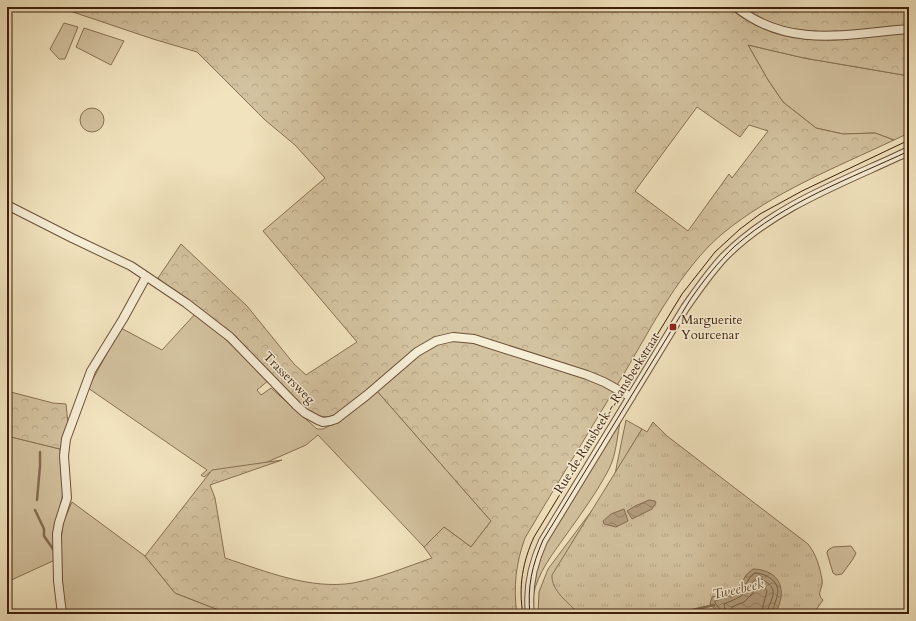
<svg xmlns="http://www.w3.org/2000/svg" width="916" height="621" font-family="Cardo,serif">
  <style>
    .green { fill: #d3c29f; stroke: #887054 }
    .forest { fill: url(#forest-crowns); stroke: #887054; fill-rule: evenodd }
    .park { fill: url(#park-tufts); stroke: #887054 }
    .water { fill: url(#water-waves); stroke: #856c51 }
    .lines { fill: none; stroke-linecap: round; stroke-linejoin: round }
    .shore { stroke: #796046; stroke-width: 1 }
    .stream { stroke: #856c51; stroke-width: 2.5 }
    .street-casing { stroke: #6b5037; stroke-width: 10 }
    .street { stroke: #f6edd5; stroke-width: 8 }
    .tram { stroke: #3e1f0a; stroke-width: 1 }
    .poi-dot { fill: #8f2418; stroke: #f6edd5; stroke-width: 1.5 }
    .labels { text-anchor: middle; dominant-baseline: central; stroke-width: 3; stroke-linejoin: round; paint-order: stroke }
    .poi-label { font-size: 13px; fill: #3e1f0a; stroke: #f6edd5; text-anchor: start }
    .street-label { font-size: 13px; fill: #3e1f0a; stroke: #f6edd5 }
    .water-label { font-size: 14px; font-style: italic; fill: #674c34; stroke: #f6edd5 }
  </style>
  <defs>
    <pattern id="forest-crowns" width="20" height="18" patternUnits="userSpaceOnUse"><rect width="20" height="18" fill="#d3c29f"/><path d="M2 6a3 3 0 1 1 6 0M12 15a3 3 0 1 1 6 0" fill="none" stroke="#b6a688"/></pattern>
    <pattern id="park-tufts" width="24" height="20" patternUnits="userSpaceOnUse"><rect width="24" height="20" fill="#d3c29f"/><path d="M3 7l-1-3M5 7V3M7 7l1-3M15 17l-1-3M17 17v-4M19 17l1-3" fill="none" stroke="#b6a688"/></pattern>
    <pattern id="water-waves" width="16" height="10" patternUnits="userSpaceOnUse"><rect width="16" height="10" fill="#b4a081"/><path d="M0 5q4-4 8 0t8 0" fill="none" stroke="#948268"/></pattern>
  </defs>
  <rect width="100%" height="100%" fill="#f1e3be"/>
  <filter id="stains"><feTurbulence type="fractalNoise" baseFrequency=".005" numOctaves="4"/><feColorMatrix values="0 0 0 0 .2 0 0 0 0 .09 0 0 0 0 .02 0 0 0 .5 -.17"/></filter>
  <radialGradient id="worn" r=".72"><stop offset=".6" stop-color="#630" stop-opacity="0"/><stop offset="1" stop-color="#630" stop-opacity=".3"/></radialGradient>
  <!-- green -->
  <path class="green" d="M 64,23 L 78,27 L 65,59 L 59,59 L 50,49 Z
    M 84,28 L 124,41 L 111,65 L 76,47 Z
    M 748,45 L 804,58 L 909,76 L 909,133 L 894,140 L 875,133 L 843,134 L 816,128 L 783,102 L 768,80 Z
    M80 120a12 12 0 1 1 24 0a12 12 0 1 1-24 0Z
    M 196,313 L 209,323 L 269,380 L 257,390 L 261,395 L 271,388 L 317,429 L 323,429 L 329,426 L 377,391 L 491,521 L 471,547 L 444,527 L 424,547 L 318,435 L 306,445 L 265,463 L 213,474 L 210,472 L 204,477 L 201,475 L 207,470 L 88,388 L 121,328 L 162,350 Z
    M 621,418 C 617,434 617,453 609,469 C 597,492 581,514 566,535 C 552,555 538,572 533,596 L 531,591 L 540,553 Z
    M 626,420 L 642,429 L 615,474 Z
    M 7,436 L 60,449 L 63,493 L 55,530 L 55,560 L 7,582 Z
    M 72,502 L 145,556 L 175,593 L 229,614 L 65,614 L 62,585 L 61,541 L 63,523 Z
    M 593,509 L 569,548 L 559,592 L 579,614 L 538,614 L 539,592 L 548,569 Z
    M 851,546 L 856,553 L 853,559 L 842,574 L 836,575 L 833,573 L 827,553 L 828,550 L 833,547 Z"/>
  <!-- forest -->
  <path class="forest" d="M 58,7 L 909,7 L 909,76 L 804,58 L 748,45 L 768,80 L 783,102 L 816,128 L 843,134 L 875,133 L 894,140 C 835,168 773,192 722,234 C 681,269 652,326 625,372 C 592,427 558,482 525,538 C 516,563 513,587 517,614 L 229,614 L 175,593 L 145,556 L 212,470 L 282,460 L 210,485 L 215,498 L 225,558 C 265,571 310,590 353,583 C 380,578 406,567 432,558 L 424,547 L 444,527 L 471,547 L 491,521 L 377,391 C 365,398 339,416 327,417 C 315,417 305,409 296,403 L 158,278 L 181,244 L 247,306 L 294,364 L 306,375 L 357,342 L 263,231 L 325,178 L 295,145 L 265,120 L 197,52 L 153,39 ZM 697,107 L 740,137 L 749,125 L 768,131 L 732,178 L 729,174 L 688,231 L 635,191 Z
    M 7,391 L 53,403 L 66,404 L 68,423 L 60,449 L 7,436 Z"/>
  <!-- park -->
  <path class="park" d="M 653,422 L 667,436 L 808,544 C 816,554 820,567 822,580 C 824,588 815,593 823,600 L 813,614 L 579,614 C 569,603 551,591 552,575 L 642,429 L 647,432 Z"/>
  <!-- water -->
  <path class="water" d="M 649,500 L 655,501 L 656,503 L 652,509 L 632,519 L 627,511 L 635,506 Z
    M 624,509 L 628,521 L 616,527 L 604,524 L 603,521 L 611,514 Z
    M 753,569 C 781,570 788,591 775,614 L 718,613 L 710,604 L 712,597 L 722,595 L 734,590 L 741,584 L 746,575 Z"/>
  <g class="lines">
    <!-- shore -->
    <path class="shore" d="M 721,614 L 721,610 L 715,603 L 715,601 C 725,597 736,596 743,587 C 748,582 749,577 755,573 C 761,573 765,575 770,578 C 785,588 774,601 772,614
      M 726,614 L 724,604 C 733,600 740,598 747,591 C 751,587 752,581 757,578 C 761,578 763,580 766,582 C 781,591 768,602 767,614
      M 732,614 L 732,607 L 744,602 L 752,594 L 759,585 L 765,588 L 767,591 L 761,614"/>
    <!-- stream -->
    <path class="stream" d="M 37,500 L 40,466 L 40,452
      M 35,510 L 44,529 L 44,536 L 53,549
      M 675,614 L 714,605"/>
    <!-- street casing -->
    <g class="street-casing">
      <path id="street" d="M 736,7 C 788,49 847,34 909,29
        M 7,205 L 72,238 L 131,266 L 186,303 L 230,337 L 297,406 L 305,413 L 318,420 L 323,422 L 330,421 L 336,419 L 367,395 L 417,352 L 436,341 L 453,337 L 474,339 L 587,375 L 604,382 L 631,397
        M 62,614 L 58,581 L 57,534 L 59,523 L 67,498 L 64,456 L 66,439 L 91,371 L 123,319 L 146,277
        M 530,614 C 527,588 532,565 543,541 L 685,308 C 697,291 709,273 724,257 C 774,206 846,181 909,151"/>
    </g>
    <!-- street -->
    <use href="#street" class="street"/>
    <!-- tram -->
    <path class="tram" d="M 523,614 C 518,587 523,561 534,537 L 682,294 L 715,252 L 740,229 L 760,214 L 802,191 L 909,140
      M 530,614 C 527,588 532,565 543,540 L 690,300 C 703,281 718,262 735,246 C 785,202 849,179 909,151"/>
  </g>
  <!-- markers -->
  <rect class="poi-dot" x="669" y="323" width="8" height="8" rx="2"/>
  <g class="labels">
    <!-- poi labels -->
    <g class="poi-label">
      <text x="681" y="320">Marguerite<tspan x="681" dy="15">Yourcenar</tspan></text>
    </g>
    <!-- street labels -->
    <g class="street-label">
      <text transform="translate(289 378) rotate(45)">Trassersweg</text>
      <text transform="translate(607 413) rotate(-58)">Rue de Ransbeek - Ransbeekstraat</text>
    </g>
    <!-- water labels -->
    <g class="water-label">
      <text transform="translate(738 589) rotate(-13)">Tweebeek</text>
    </g>
  </g>
  <!-- margin -->
  <rect width="916" height="621" fill="none" stroke="#f1e3be" stroke-width="24"/>
  <rect x="8" y="8" width="900" height="605" fill="none" stroke="#3e1f0a" stroke-width="2"/>
  <rect x="12" y="12" width="892" height="597" fill="none" stroke="#3e1f0a"/>
  <rect width="100%" height="100%" filter="url(#stains)"/>
  <rect width="100%" height="100%" fill="url(#worn)"/>
</svg>
